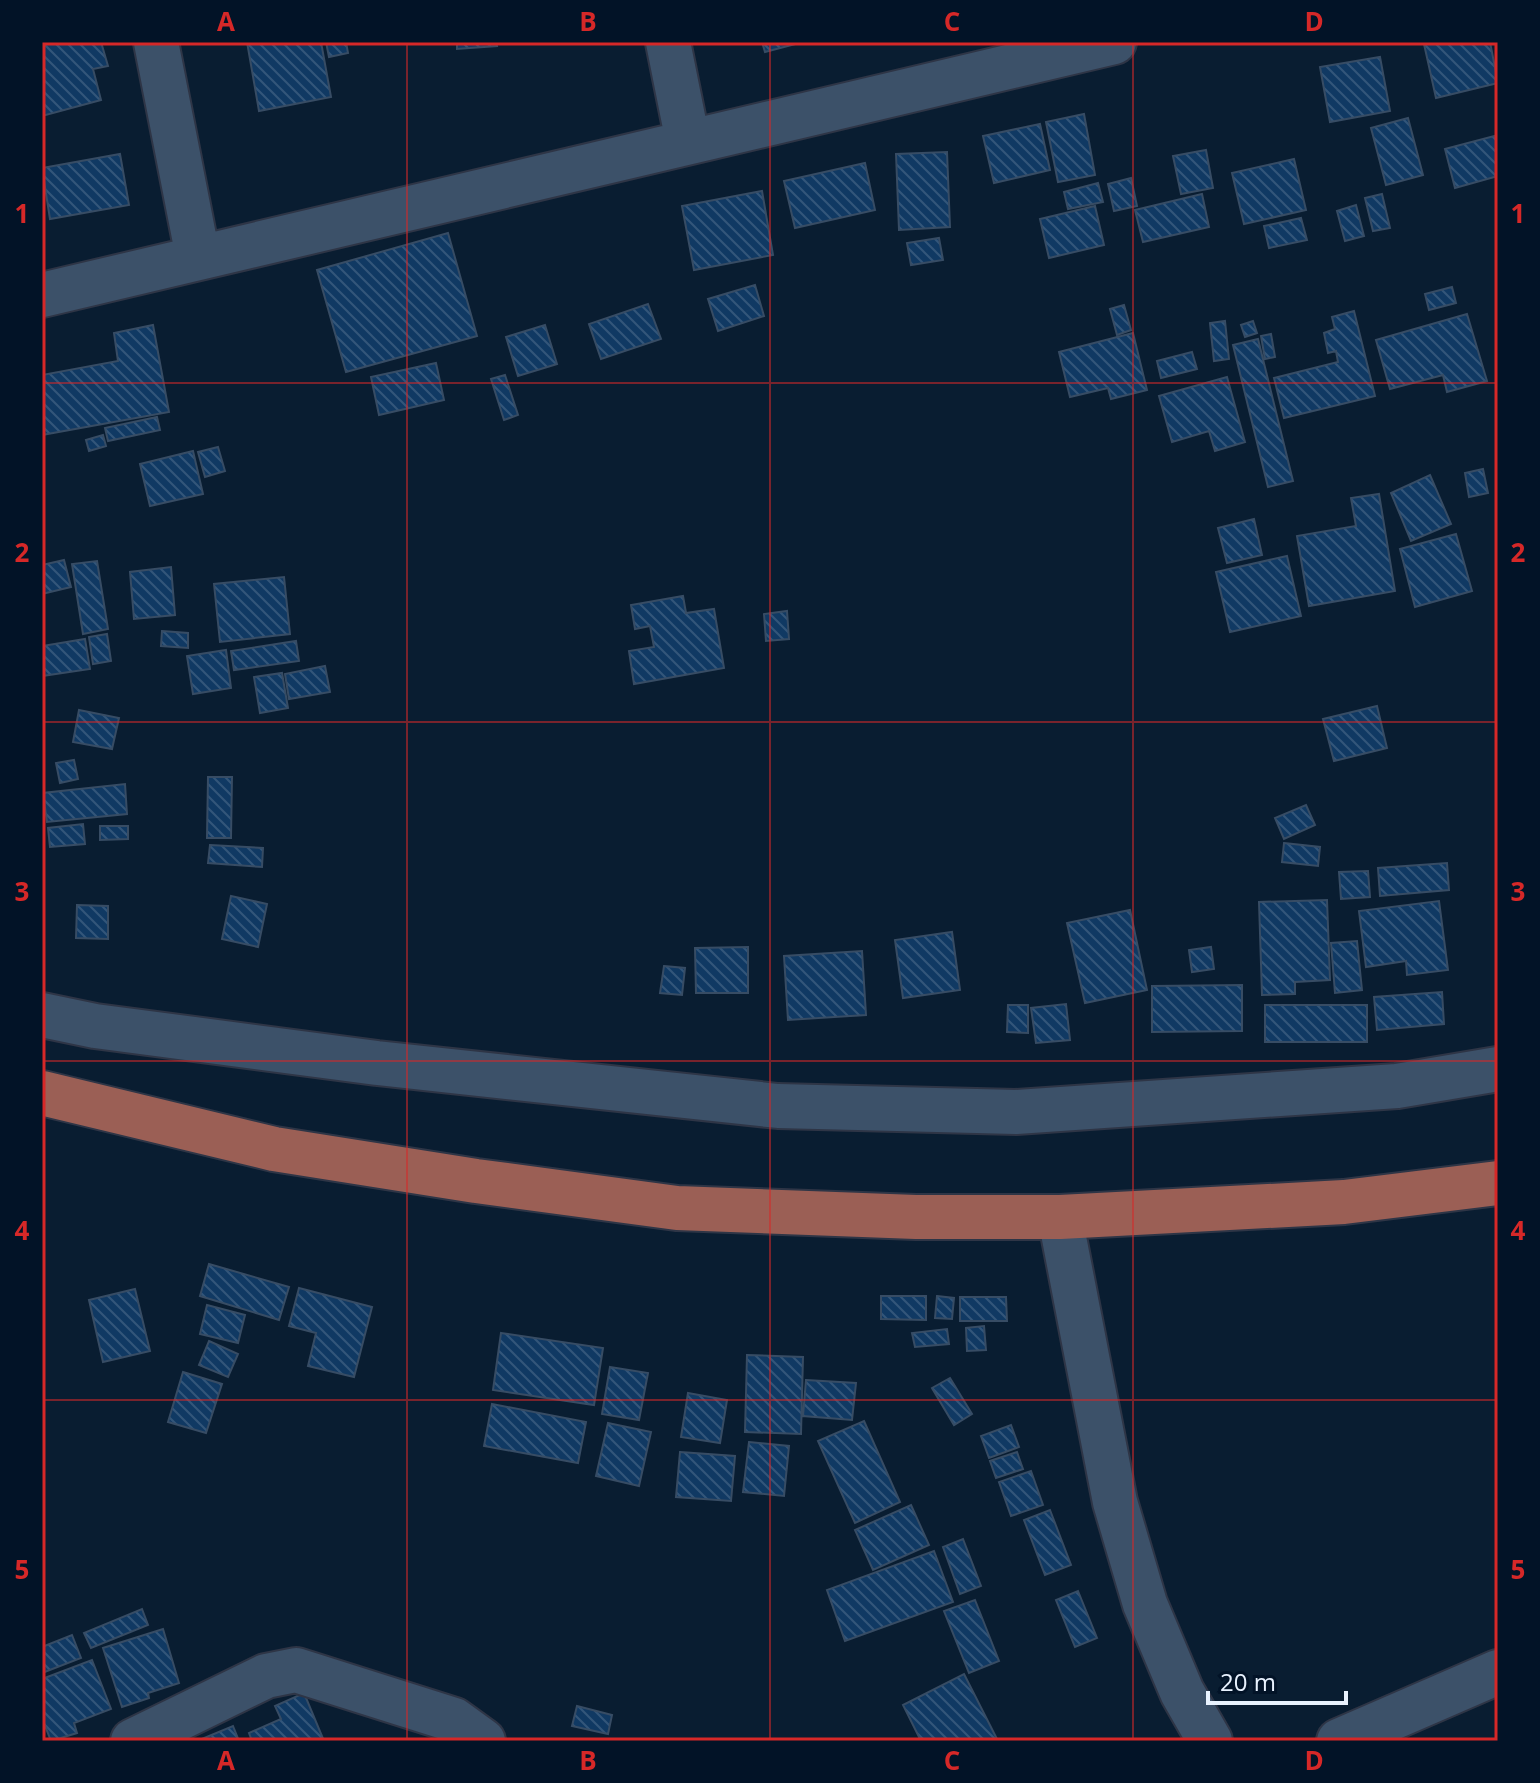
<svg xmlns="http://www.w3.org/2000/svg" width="1540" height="1783" font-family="'Open Sans',sans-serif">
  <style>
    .building { fill: url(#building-back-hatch); stroke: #374c64; stroke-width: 2 }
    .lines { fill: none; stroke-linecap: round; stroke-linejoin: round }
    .minor-casing { stroke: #2e3546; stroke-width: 48 }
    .major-casing { stroke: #2e3546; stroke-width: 48 }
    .minor { stroke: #3c5169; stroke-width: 44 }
    .major { stroke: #9b5f55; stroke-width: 44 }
    .grid { fill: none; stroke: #d62828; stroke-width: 2; stroke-opacity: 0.55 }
    .neatline { fill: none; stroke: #d62828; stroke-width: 3 }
    .grid-label { font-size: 26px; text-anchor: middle; font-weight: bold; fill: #d62828 }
  </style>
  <defs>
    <pattern id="building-back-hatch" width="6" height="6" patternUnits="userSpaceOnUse" patternTransform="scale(2)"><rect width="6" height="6" fill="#103963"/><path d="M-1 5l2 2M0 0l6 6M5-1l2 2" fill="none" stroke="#33567a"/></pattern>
  </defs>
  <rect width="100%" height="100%" fill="#091d31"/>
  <!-- building -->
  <path class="building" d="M 42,42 L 101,42 L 108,66 L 93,69 L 101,100 L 42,116 Z
    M 247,42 L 321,42 L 331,97 L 259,111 Z
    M 326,42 L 346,42 L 348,53 L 329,57 Z
    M 457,42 L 496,42 L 497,46 L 457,49 Z
    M 762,42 L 803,42 L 765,52 Z
    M 1434,42 L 1490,42 L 1498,83 L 1436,98 L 1424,44 Z
    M 1380,57 L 1390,111 L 1330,122 L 1320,67 Z
    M 1084,114 L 1095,175 L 1058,182 L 1046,122 Z
    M 1408,118 L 1423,175 L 1386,185 L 1371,128 Z
    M 1040,124 L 1050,170 L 994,183 L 983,136 Z
    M 1498,135 L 1498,176 L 1455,188 L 1445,149 Z
    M 1206,150 L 1213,188 L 1181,194 L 1173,156 Z
    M 947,152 L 950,227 L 899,230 L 896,154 Z
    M 120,154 L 129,205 L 50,219 L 42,168 Z
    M 1294,159 L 1306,210 L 1244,224 L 1232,173 Z
    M 865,163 L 875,210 L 795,228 L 784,181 Z
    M 1131,178 L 1137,206 L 1114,211 L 1108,184 Z
    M 1098,183 L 1103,202 L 1068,209 L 1064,192 Z
    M 762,191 L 773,255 L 694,270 L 682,206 Z
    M 1202,194 L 1209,227 L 1143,242 L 1135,210 Z
    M 1382,194 L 1390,228 L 1373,231 L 1365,198 Z
    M 1356,205 L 1364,236 L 1345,241 L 1337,211 Z
    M 1095,206 L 1104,245 L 1049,258 L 1040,219 Z
    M 1301,218 L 1307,240 L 1269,248 L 1264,226 Z
    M 448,233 L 477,336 L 346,372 L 317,270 Z
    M 939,238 L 943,260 L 911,265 L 907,243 Z
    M 755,285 L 764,316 L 718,331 L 708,299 Z
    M 1452,287 L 1456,303 L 1429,310 L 1425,294 Z
    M 648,304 L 661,339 L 601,359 L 589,324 Z
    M 1124,305 L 1131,330 L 1117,335 L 1110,309 Z
    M 1354,311 L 1375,396 L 1284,418 L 1274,378 L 1338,362 L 1336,351 L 1328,353 L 1324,333 L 1335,329 L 1332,317 Z
    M 1467,314 L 1487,381 L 1447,392 L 1443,375 L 1390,389 L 1376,340 Z
    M 1225,321 L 1229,359 L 1214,361 L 1210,323 Z
    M 1253,321 L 1257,333 L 1245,337 L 1241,325 Z
    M 153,325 L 169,412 L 42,435 L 42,375 L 118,361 L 114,333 Z
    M 545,325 L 557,364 L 518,376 L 506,337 Z
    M 1133,333 L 1147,390 L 1111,399 L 1108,388 L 1070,397 L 1059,352 Z
    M 1271,334 L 1275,357 L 1265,359 L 1261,336 Z
    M 1258,339 L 1293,481 L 1268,487 L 1233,345 Z
    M 1192,352 L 1197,369 L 1161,378 L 1157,361 Z
    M 436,363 L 444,400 L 379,415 L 371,377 Z
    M 505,375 L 518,415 L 504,420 L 491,379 Z
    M 1227,377 L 1245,442 L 1215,451 L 1209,431 L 1172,442 L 1159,396 Z
    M 157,417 L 160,430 L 108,441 L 105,428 Z
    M 103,435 L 106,446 L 89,451 L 86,440 Z
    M 218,447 L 225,471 L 205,477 L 198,452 Z
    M 193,451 L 203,494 L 150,506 L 140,464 Z
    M 1483,469 L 1488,493 L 1469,497 L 1465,473 Z
    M 1430,475 L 1451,524 L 1411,541 L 1391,493 Z
    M 1379,494 L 1395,591 L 1309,606 L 1297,536 L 1356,526 L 1351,498 Z
    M 1254,519 L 1262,555 L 1227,563 L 1218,528 Z
    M 1456,534 L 1472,591 L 1415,607 L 1400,549 Z
    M 1287,556 L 1301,616 L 1230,632 L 1216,572 Z
    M 64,560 L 71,587 L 42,594 L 42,565 Z
    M 97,561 L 108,629 L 83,634 L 72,564 Z
    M 171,567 L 175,615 L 134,619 L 130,572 Z
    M 284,577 L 290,634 L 220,642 L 214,584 Z
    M 683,596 L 686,613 L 714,609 L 724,668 L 634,684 L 629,651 L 654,647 L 650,626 L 635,629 L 631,605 Z
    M 787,611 L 789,639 L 766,641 L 764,614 Z
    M 162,631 L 188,633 L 188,648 L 161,646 Z
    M 107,634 L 111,661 L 93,664 L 89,637 Z
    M 85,639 L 90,669 L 42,676 L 42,646 Z
    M 296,641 L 299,661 L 234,670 L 231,651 Z
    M 226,650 L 231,688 L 193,694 L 187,656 Z
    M 325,666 L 330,692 L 289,699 L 285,674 Z
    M 282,673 L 288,708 L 260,713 L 254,677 Z
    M 1377,706 L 1387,748 L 1334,761 L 1323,719 Z
    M 79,710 L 119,718 L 112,749 L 73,742 Z
    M 74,760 L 78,779 L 60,783 L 56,763 Z
    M 208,777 L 232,777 L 231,838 L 207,838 Z
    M 125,784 L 127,814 L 47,822 L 43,793 Z
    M 1306,805 L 1315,825 L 1284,839 L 1275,818 Z
    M 83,824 L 85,844 L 50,847 L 48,828 Z
    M 100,826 L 128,826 L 128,839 L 100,840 Z
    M 1284,843 L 1320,847 L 1318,866 L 1282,862 Z
    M 210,845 L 263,848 L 262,867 L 208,863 Z
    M 1447,863 L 1449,890 L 1380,896 L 1378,868 Z
    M 1368,871 L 1370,897 L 1341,899 L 1339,872 Z
    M 231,896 L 267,904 L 258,947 L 222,939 Z
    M 1327,900 L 1330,980 L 1295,982 L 1295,994 L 1262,995 L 1259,902 Z
    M 1439,901 L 1448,970 L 1407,975 L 1406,961 L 1366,967 L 1359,911 Z
    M 77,905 L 108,906 L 108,939 L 76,938 Z
    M 1130,910 L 1147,990 L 1085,1003 L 1067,923 Z
    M 952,932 L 960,990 L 903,998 L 895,940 Z
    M 1357,941 L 1362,990 L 1335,993 L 1331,943 Z
    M 748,947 L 748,993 L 696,993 L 695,948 Z
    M 1211,947 L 1214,969 L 1192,972 L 1189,950 Z
    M 862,951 L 866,1015 L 788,1020 L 784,956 Z
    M 664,966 L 685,968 L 682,995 L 660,993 Z
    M 1242,985 L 1242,1031 L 1152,1032 L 1152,986 Z
    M 1442,992 L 1444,1024 L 1377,1030 L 1374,997 Z
    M 1066,1004 L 1070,1040 L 1036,1043 L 1031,1008 Z
    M 1008,1005 L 1028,1005 L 1028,1033 L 1007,1032 Z
    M 1265,1005 L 1367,1005 L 1367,1042 L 1265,1042 Z
    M 209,1264 L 289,1287 L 279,1320 L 200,1296 Z
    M 299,1288 L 372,1307 L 354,1377 L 308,1366 L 316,1333 L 289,1326 Z
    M 135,1289 L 150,1351 L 103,1362 L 89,1300 Z
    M 881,1296 L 926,1296 L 926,1320 L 881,1319 Z
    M 937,1296 L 954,1298 L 952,1319 L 935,1318 Z
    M 960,1297 L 1006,1297 L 1007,1321 L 960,1321 Z
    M 207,1305 L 245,1315 L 238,1343 L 200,1334 Z
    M 984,1326 L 986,1350 L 967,1351 L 966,1328 Z
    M 947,1329 L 949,1344 L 915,1347 L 912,1333 Z
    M 501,1333 L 603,1348 L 594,1405 L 493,1390 Z
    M 209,1341 L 238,1354 L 228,1377 L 199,1365 Z
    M 747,1355 L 803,1357 L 801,1434 L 745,1432 Z
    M 610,1367 L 648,1373 L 639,1420 L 602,1414 Z
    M 183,1372 L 222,1384 L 206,1433 L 168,1422 Z
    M 950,1378 L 972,1414 L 954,1425 L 932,1388 Z
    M 806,1380 L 856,1383 L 852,1420 L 803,1416 Z
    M 688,1393 L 727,1400 L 720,1443 L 681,1437 Z
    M 492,1404 L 586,1422 L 578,1463 L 484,1446 Z
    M 864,1421 L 900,1502 L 855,1523 L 818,1441 Z
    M 608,1423 L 651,1432 L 639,1486 L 596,1476 Z
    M 1011,1425 L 1019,1447 L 989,1458 L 981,1436 Z
    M 749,1442 L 789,1446 L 784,1496 L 743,1492 Z
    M 680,1452 L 735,1456 L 731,1501 L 676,1497 Z
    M 1017,1452 L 1023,1469 L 996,1478 L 990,1461 Z
    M 1031,1471 L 1043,1505 L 1011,1516 L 999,1482 Z
    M 911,1505 L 929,1545 L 873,1570 L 855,1530 Z
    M 1050,1510 L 1071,1565 L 1045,1575 L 1024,1520 Z
    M 963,1539 L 981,1586 L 960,1594 L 943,1547 Z
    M 934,1551 L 953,1602 L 845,1641 L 827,1590 Z
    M 1078,1591 L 1097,1638 L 1075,1647 L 1056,1600 Z
    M 975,1600 L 999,1661 L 969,1673 L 944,1611 Z
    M 142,1609 L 148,1625 L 91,1648 L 84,1633 Z
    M 163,1629 L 179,1683 L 148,1693 L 149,1698 L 122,1707 L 103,1648 Z
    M 72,1635 L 81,1658 L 42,1673 L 42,1647 Z
    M 92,1660 L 111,1709 L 74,1723 L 77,1733 L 51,1741 L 42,1718 L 42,1679 Z
    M 964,1674 L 998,1741 L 921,1741 L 903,1705 Z
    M 304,1693 L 324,1741 L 252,1741 L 249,1733 L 281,1719 L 275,1706 Z
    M 577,1706 L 612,1715 L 608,1734 L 572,1726 Z
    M 233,1726 L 239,1741 L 197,1741 Z"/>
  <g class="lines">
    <!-- minor casing -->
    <g class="minor-casing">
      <path id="minor" d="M 156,42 L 198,257
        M 668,42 L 688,142
        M 42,295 L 1114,42
        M 42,1015 L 95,1026 L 377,1063 L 778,1106 L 1016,1112 L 1397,1086 L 1498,1069
        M 1060,1217 L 1115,1502 L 1145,1604 L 1182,1692 L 1210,1741
        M 133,1741 L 266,1676 L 296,1670 L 454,1720 L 483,1741
        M 1339,1741 L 1498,1672"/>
    </g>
    <!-- major casing -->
    <g class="major-casing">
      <path id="major" d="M 42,1093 L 274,1149 L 476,1181 L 677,1208 L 916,1217 L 1060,1217 L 1344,1202 L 1498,1183"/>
    </g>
    <!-- minor -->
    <use href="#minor" class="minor"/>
    <!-- major -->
    <use href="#major" class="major"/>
  </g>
  <!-- grid -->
  <path class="grid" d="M 407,42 L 407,1741M 770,42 L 770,1741M 1133,42 L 1133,1741M 42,383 L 1498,383M 42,722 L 1498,722M 42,1061 L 1498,1061M 42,1400 L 1498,1400"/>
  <!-- border -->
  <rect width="1540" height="1783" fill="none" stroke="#021327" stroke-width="88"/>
  <!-- scale -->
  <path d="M1208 1691v12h138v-12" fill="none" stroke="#e8f2fe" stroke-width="4"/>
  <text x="1220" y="1691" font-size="24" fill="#e8f2fe" stroke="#021327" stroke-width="6" paint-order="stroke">20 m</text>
  <rect x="44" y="44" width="1452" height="1695" class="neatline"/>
  <g class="grid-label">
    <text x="226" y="31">A</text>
    <text x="588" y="31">B</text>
    <text x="952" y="31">C</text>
    <text x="1314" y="31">D</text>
    <text x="22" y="223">1</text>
    <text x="1518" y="223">1</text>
    <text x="22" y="562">2</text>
    <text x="1518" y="562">2</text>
    <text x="22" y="901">3</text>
    <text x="1518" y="901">3</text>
    <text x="22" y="1240">4</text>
    <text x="1518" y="1240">4</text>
    <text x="22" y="1579">5</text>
    <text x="1518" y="1579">5</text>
    <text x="226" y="1770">A</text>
    <text x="588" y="1770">B</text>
    <text x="952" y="1770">C</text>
    <text x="1314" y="1770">D</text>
  </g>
</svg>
